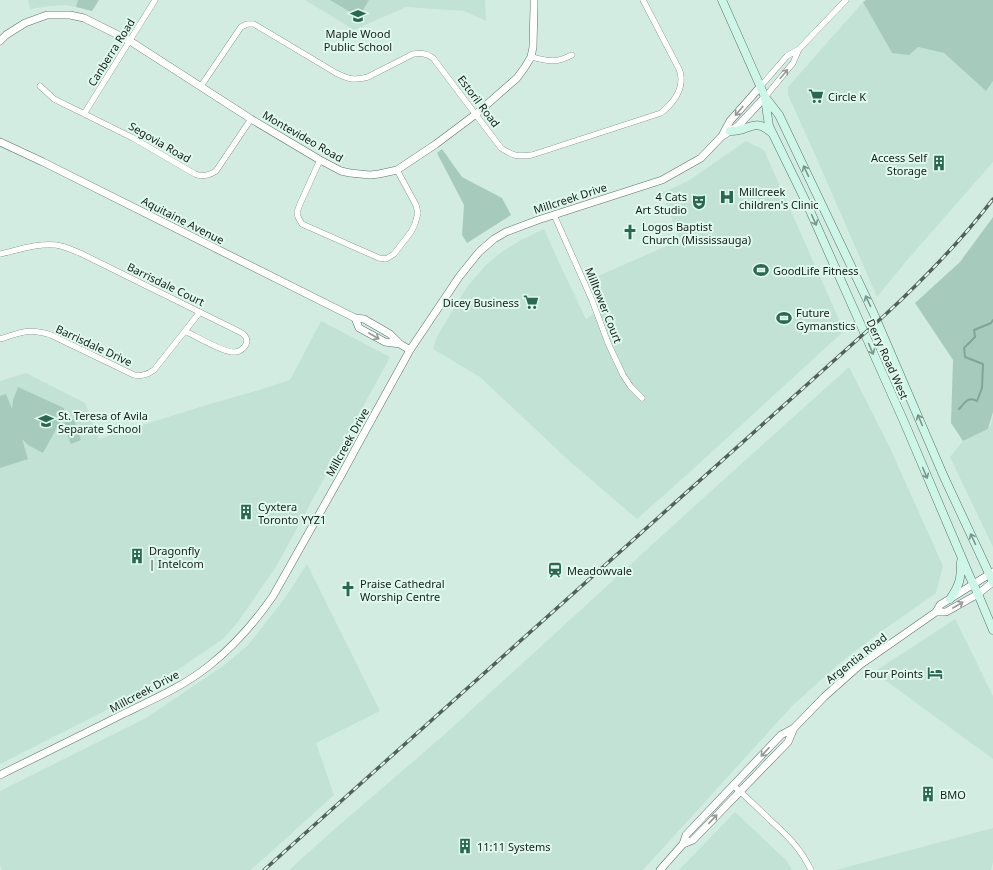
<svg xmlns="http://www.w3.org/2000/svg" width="993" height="870" font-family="'Noto Sans',sans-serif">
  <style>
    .built { fill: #c1e2d5 }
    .green { fill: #a6cbbc }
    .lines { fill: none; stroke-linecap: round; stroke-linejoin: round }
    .stream { stroke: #80a698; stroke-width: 2 }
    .minor-casing { stroke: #5c7269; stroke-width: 6 }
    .tertiary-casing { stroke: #5c7269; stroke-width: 8 }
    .secondary-casing { stroke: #5c7269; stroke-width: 9 }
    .minor { stroke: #fff; stroke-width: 5.5 }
    .tertiary { stroke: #fff; stroke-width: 7 }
    .secondary { stroke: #cdf6e9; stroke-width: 8 }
    .rail-casing { stroke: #52615b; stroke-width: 3.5 }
    .rail { stroke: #e0f9ef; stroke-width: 2; stroke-dasharray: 6; stroke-linecap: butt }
    .oneway { stroke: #959a98 }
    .oneway2 { stroke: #7a958c }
    .labels { text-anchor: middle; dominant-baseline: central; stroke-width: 4; stroke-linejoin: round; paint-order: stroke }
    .poi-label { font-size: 11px; fill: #141e1a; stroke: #e0f9ef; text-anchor: start }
    .street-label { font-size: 11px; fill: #141e1a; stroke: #e0f9ef }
  </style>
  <rect width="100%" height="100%" fill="#d3ece2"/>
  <!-- built -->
  <path class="built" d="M 28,0 L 78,0 L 76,7 L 65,5 L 49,6 L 30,9 Z
    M 305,0 L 485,0 L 486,21 L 464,11 L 406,7 L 354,30 Z
    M 863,2 L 892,53 L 918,47 L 944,53 L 985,90 L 993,81 L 993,162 L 908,259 L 877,297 L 817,159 L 788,95 L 788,87 Z
    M 746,141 L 764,150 L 844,331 L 681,480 L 637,519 L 566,458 L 480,377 L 433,349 L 437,336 L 467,287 L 486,265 L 503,251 L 521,240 L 544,229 L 562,269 L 586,319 L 602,308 L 589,280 L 680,240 L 662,193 L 688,181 Z
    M 321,321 L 390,357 L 276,567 L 237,623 L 223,639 L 152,687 L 0,764 L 0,381 L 26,373 L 85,403 L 99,439 L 203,406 L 249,393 L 290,380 Z
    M 849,367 L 890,448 L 943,566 L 936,593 L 879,633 L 841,662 L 793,705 L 643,870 L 289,870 L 337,827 L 445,734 L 689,511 Z
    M 993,415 L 993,547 L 950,457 L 963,441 L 988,429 L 991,425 Z
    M 307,564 L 380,711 L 316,743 L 334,795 L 251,870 L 2,870 L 0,865 L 0,791 L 146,718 L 223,666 L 248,645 L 285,598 Z
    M 955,619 L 993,696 L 993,759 L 874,672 Z
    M 735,812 L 786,860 L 792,870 L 679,870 Z
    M 993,828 L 993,862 L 991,870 L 836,870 Z"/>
  <!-- green -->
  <path class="green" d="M 78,0 L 99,0 L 92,11 L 76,7 Z
    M 330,0 L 369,0 L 359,17 Z
    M 866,0 L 993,0 L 993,81 L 986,91 L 944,53 L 918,47 L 909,55 L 892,53 L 863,2 Z
    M 442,149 L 462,177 L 502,198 L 511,215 L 467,243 L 462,235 L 464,205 L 437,153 Z
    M 993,217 L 993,412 L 988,429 L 963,441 L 951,423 L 953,360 L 915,303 L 960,262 Z
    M 18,387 L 64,408 L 65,413 L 43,453 L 28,445 L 22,439 L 28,459 L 0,468 L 0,396 L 6,394 L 12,409 L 13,400 Z
    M 74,419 L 81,440 L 71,444 L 63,423 Z"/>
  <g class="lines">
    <!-- stream -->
    <path class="stream" d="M 959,409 C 965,403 968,396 977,401 L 982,388 L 983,364 L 965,357 L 964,348 L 975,337 L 974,330 L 991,323 L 993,320"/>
    <!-- minor casing -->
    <g class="minor-casing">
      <path id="minor" d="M 531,57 C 551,61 553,64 572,55
        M 40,86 L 54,99 L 133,138 L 195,174 C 202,177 210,175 216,171 L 251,119
        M 201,86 L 241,27 L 247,24 L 254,24 L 336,73 C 348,79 354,81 368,77 L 413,54 C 421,53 426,53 433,58 L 501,148 C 513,156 518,157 532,155 L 661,113 C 672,104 682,93 681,78 C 681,75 680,71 679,69 L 643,0
        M 760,87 L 787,56 L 799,49 L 846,0
        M 765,97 L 793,63 L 799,49
        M 84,114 L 155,0
        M 320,160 L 300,204 L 297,212 L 298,217 L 302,224 L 379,258 L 386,259 L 394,254 L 411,232 L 415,224 L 418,213 L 416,205 L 397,170
        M 554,215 L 592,300 L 608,343 L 623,375 L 631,387 L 642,398
        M 0,254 C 18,250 37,243 56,245 C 64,246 72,250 80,253 L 240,332 C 242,333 244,334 245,336 C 251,343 241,353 233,352 C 222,352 196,336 185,331
        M 0,339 C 22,332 28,328 51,335 L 134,375 C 142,376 147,375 154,370 L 200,312
        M 734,786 C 746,797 758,808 770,820 C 787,835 801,849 811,870"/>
    </g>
    <!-- tertiary casing -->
    <g class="tertiary-casing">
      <path id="tertiary" d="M 0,41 L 6,35 L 25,23 L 47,15 L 70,15 L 84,18 L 130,41 L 251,119 L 320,160 L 341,171 L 350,173 L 370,175 L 379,174 L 397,170 L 436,144 L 476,114 L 517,78 L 525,67 L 531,57 L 533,47 L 534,7 L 534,0
        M 722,136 L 730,121 L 760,87
        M 0,142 L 43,162 L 355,318 L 364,319 L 390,334 L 400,344 L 410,350
        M 355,318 L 359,328 L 385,342 L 400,344
        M 936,612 L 946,612 L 978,594 L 993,582
        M 0,775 C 42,754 84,734 125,713 C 154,699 184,686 210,665 C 234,646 255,622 273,596 L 343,472 L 357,446 L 410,350 L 459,277 L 479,252 L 494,239 L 506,232 L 538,220 L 662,180 L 701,158 L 721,137 L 738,126 L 765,97
        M 683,844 L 693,840 L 788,742 L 794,728
        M 660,870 L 683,844 L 686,835 L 781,735 L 794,728 L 824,697 L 860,665 L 936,612 L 940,605 L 993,572"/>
    </g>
    <!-- secondary casing -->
    <g class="secondary-casing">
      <path id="secondary" d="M 722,0 L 765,97 L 779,115 L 873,312 L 944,477 L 993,582
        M 765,98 L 769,126 L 807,204 L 827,249 L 905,424 L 970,577 L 978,594 L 993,630
        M 730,131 C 750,132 753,116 772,133
        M 950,599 C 960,585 961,578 961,562"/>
    </g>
    <!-- minor -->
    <use href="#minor" class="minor"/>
    <!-- tertiary -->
    <use href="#tertiary" class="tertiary"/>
    <!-- secondary -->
    <use href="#secondary" class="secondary"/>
    <!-- rail casing -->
    <g class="rail-casing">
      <path id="rail" d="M 264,870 L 886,314 C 925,278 961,241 993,199"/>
    </g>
    <!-- rail -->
    <use href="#rail" class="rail"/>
  </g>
  <!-- one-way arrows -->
  <defs><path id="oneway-shaft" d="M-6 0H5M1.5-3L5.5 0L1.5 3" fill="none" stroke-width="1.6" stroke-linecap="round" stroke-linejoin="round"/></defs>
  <g class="oneway">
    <use href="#oneway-shaft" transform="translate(784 74) rotate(-50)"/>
    <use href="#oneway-shaft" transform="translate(739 111) rotate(131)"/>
    <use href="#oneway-shaft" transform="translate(374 336) rotate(30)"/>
    <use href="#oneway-shaft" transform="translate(958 605) rotate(-30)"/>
    <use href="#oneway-shaft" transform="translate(765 752) rotate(133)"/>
    <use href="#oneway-shaft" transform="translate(713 819) rotate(-47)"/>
  </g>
  <g class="oneway2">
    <use href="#oneway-shaft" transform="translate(806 171) rotate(-116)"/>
    <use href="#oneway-shaft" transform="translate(814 220) rotate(66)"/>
    <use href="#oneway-shaft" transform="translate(868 301) rotate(-115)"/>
    <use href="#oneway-shaft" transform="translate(871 349) rotate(66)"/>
    <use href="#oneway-shaft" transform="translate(920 420) rotate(-113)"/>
    <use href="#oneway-shaft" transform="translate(925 473) rotate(67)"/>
    <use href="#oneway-shaft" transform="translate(973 539) rotate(-115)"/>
  </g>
  <!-- icons -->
  <defs>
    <g id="school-bare" transform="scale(1.2)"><path d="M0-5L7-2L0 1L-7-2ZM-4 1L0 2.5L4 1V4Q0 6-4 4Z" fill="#2b6854" stroke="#e0f9ef" stroke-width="2.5" paint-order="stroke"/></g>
    <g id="supermarket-bare" transform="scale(1.2)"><path d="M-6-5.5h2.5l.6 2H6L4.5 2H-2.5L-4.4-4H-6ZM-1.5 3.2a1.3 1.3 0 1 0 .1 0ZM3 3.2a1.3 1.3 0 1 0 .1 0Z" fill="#2b6854" stroke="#e0f9ef" stroke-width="2.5" paint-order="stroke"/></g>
    <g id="building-bare" transform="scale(1.2)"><path d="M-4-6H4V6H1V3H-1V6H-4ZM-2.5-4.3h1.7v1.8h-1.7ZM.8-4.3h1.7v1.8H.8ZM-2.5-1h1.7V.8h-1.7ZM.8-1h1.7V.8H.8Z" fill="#2b6854" stroke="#e0f9ef" stroke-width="2.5" paint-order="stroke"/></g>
    <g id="hospital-bare" transform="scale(1.2)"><path d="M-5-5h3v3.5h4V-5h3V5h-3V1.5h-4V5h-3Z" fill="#2b6854" stroke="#e0f9ef" stroke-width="2.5" paint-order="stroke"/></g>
    <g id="theatre-bare" transform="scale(1.2)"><path d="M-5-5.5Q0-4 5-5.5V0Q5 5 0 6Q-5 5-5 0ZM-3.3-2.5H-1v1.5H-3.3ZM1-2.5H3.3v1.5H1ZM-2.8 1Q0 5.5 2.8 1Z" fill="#2b6854" stroke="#e0f9ef" stroke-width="2.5" paint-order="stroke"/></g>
    <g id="church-bare" transform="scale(1.2)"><path d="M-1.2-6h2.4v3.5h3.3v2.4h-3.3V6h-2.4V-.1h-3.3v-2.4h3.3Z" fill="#2b6854" stroke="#e0f9ef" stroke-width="2.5" paint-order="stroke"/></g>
    <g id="stadium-bare" transform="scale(1.2)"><path d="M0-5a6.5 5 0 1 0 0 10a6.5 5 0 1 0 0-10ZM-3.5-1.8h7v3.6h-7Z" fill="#2b6854" stroke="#e0f9ef" stroke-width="2.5" paint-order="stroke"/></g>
    <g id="station-bare" transform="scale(1.2)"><path d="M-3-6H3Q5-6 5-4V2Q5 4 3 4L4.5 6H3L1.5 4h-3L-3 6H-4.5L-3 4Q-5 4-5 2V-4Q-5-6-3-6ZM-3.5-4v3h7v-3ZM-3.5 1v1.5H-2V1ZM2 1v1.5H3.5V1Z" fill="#2b6854" stroke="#e0f9ef" stroke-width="2.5" paint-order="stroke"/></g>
    <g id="hotel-bare" transform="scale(1.2)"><path d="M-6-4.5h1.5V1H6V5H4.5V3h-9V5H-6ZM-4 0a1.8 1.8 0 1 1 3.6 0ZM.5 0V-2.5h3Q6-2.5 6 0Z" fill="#2b6854" stroke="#e0f9ef" stroke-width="2.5" paint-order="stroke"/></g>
  </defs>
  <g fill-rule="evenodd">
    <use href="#school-bare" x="358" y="16"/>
    <use href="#supermarket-bare" x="816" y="96"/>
    <use href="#building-bare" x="939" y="163"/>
    <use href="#hospital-bare" x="727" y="197"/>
    <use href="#theatre-bare" x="699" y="202"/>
    <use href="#church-bare" x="630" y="232"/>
    <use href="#stadium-bare" x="761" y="270"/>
    <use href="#supermarket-bare" x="531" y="302"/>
    <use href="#stadium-bare" x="784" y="318"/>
    <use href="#school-bare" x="46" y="421"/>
    <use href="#building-bare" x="246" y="512"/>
    <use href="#building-bare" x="137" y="556"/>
    <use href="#station-bare" x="555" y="570"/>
    <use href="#church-bare" x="348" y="589"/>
    <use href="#hotel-bare" x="935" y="673"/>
    <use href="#building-bare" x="928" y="794"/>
    <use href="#building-bare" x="465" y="846"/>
  </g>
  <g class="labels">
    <!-- poi labels -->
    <g class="poi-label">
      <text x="358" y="33" text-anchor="middle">Maple Wood<tspan x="358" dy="13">Public School</tspan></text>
      <text x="828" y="96">Circle K</text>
      <text x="927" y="157" text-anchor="end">Access Self<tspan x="927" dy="13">Storage</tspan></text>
      <text x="739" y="191">Millcreek<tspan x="739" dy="13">children's Clinic</tspan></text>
      <text x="687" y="196" text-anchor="end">4 Cats<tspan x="687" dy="13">Art Studio</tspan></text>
      <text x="642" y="226">Logos Baptist<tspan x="642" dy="13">Church (Mississauga)</tspan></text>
      <text x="773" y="270">GoodLife Fitness</text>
      <text x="519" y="302" text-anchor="end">Dicey Business</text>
      <text x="796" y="312">Future<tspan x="796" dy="13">Gymanstics</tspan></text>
      <text x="58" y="415">St. Teresa of Avila<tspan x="58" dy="13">Separate School</tspan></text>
      <text x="258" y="506">Cyxtera<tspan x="258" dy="13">Toronto YYZ1</tspan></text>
      <text x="149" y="550">Dragonfly<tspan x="149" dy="13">| Intelcom</tspan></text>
      <text x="567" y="570">Meadowvale</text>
      <text x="360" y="583">Praise Cathedral<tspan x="360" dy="13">Worship Centre</tspan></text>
      <text x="923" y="673" text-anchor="end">Four Points</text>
      <text x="940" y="794">BMO</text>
      <text x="477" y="846">11:11 Systems</text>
    </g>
    <!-- street labels -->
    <g class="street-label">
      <text transform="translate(111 52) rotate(-58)">Canberra Road</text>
      <text transform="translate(479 101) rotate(53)">Estoril Road</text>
      <text transform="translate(303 136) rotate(30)">Montevideo Road</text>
      <text transform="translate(160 142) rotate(30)">Segovia Road</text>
      <text transform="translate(570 198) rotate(-18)">Millcreek Drive</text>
      <text transform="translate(183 220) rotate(27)">Aquitaine Avenue</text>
      <text transform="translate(166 284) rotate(26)">Barrisdale Court</text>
      <text transform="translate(604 305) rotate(68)">Milltower Court</text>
      <text transform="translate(94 345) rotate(25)">Barrisdale Drive</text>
      <text transform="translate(888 359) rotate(66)">Derry Road West</text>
      <text transform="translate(347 442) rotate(-61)">Millcreek Drive</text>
      <text transform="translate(856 658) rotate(-38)">Argentia Road</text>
      <text transform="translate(144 691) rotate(-28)">Millcreek Drive</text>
    </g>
  </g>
</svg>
